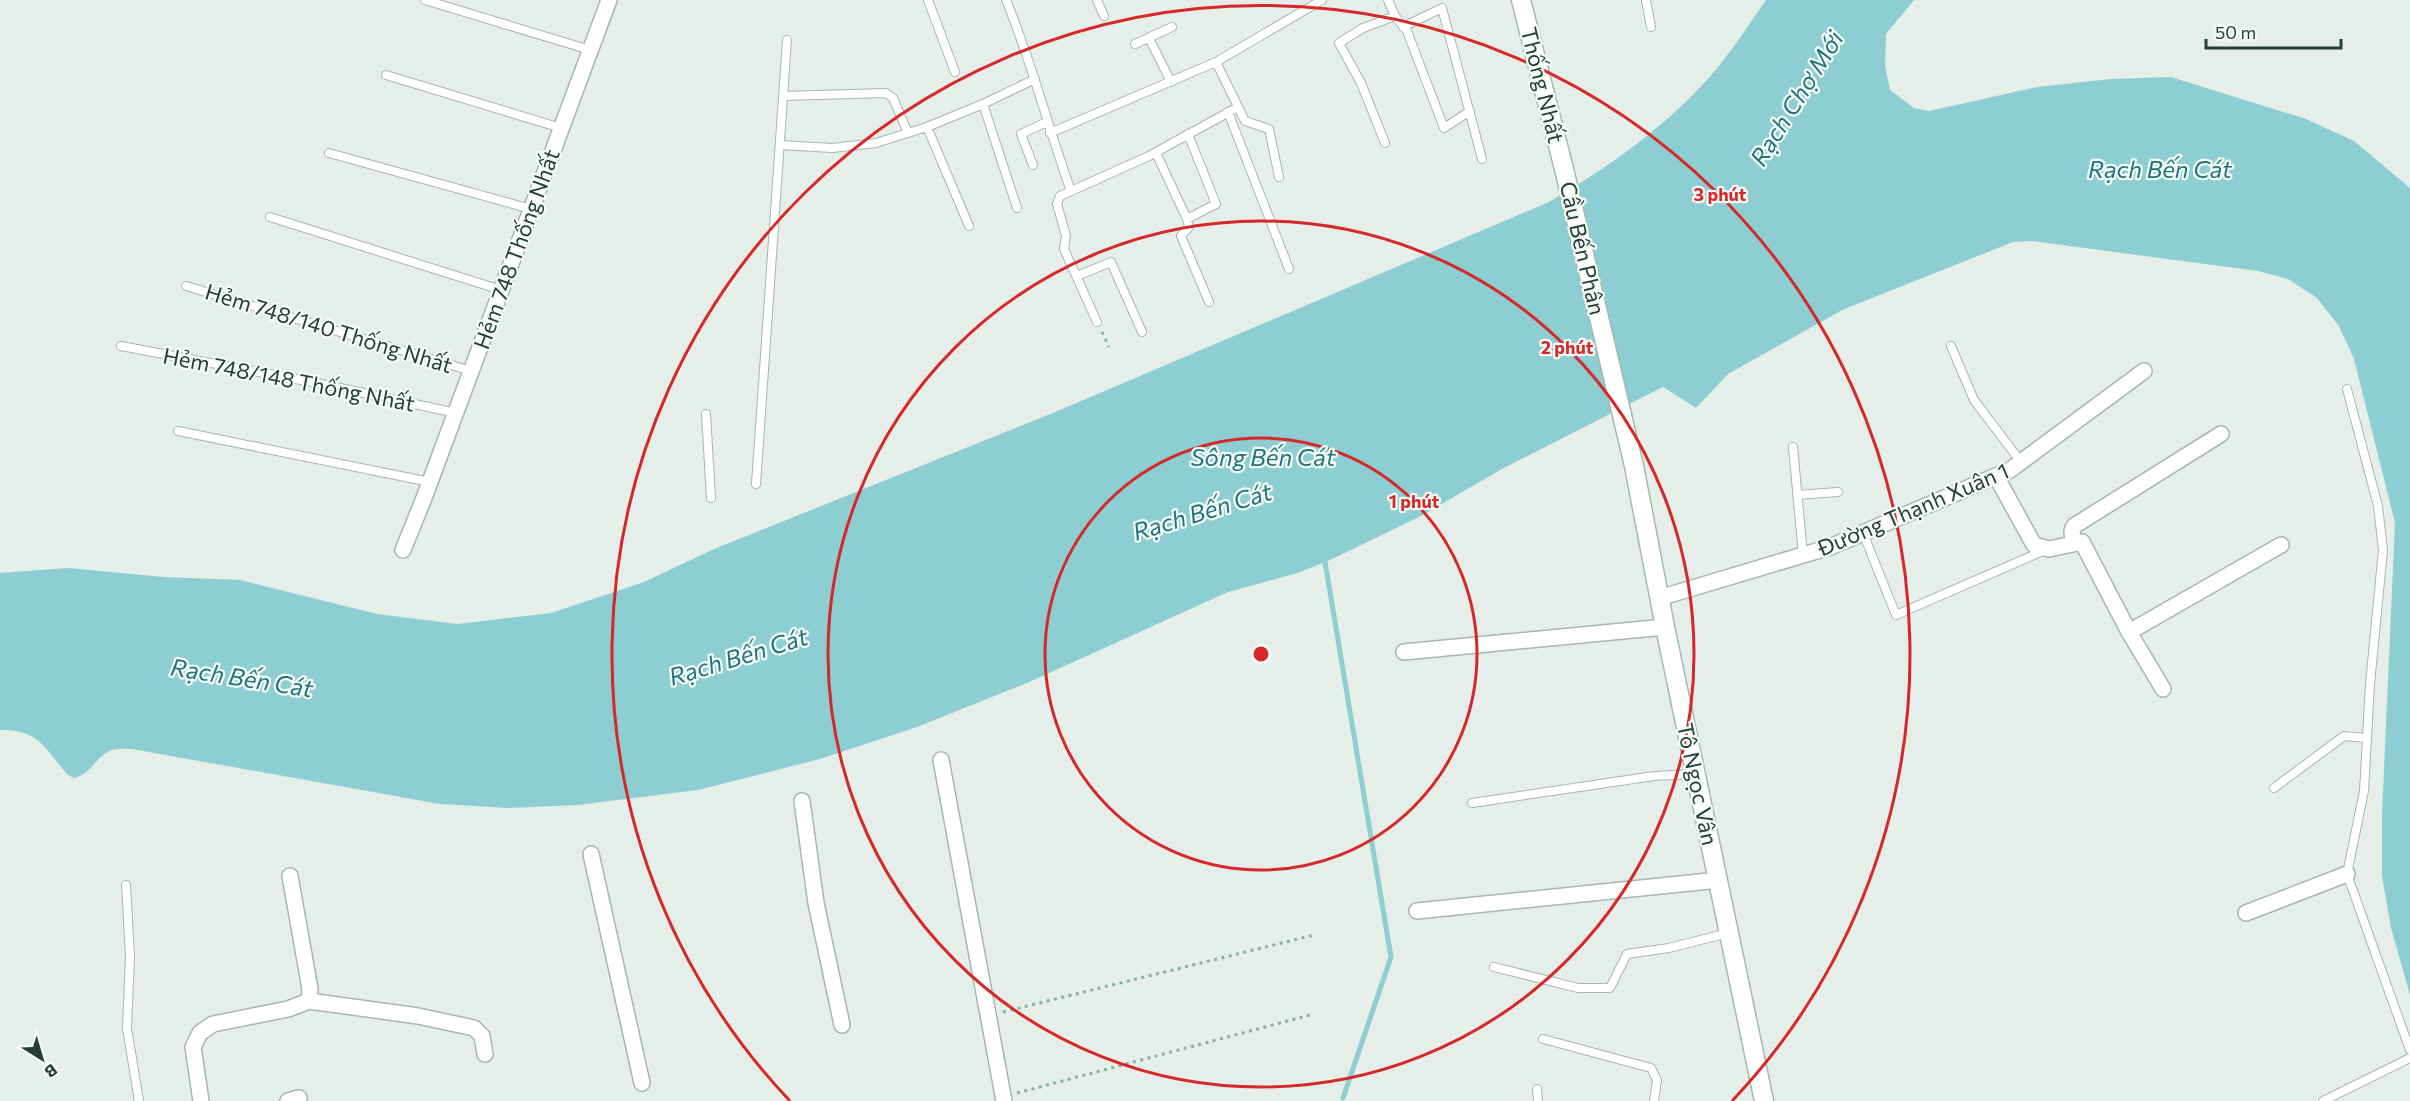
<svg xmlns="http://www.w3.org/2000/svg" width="2410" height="1101" font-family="Commissioner,sans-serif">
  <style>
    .water { fill: #8dced2 }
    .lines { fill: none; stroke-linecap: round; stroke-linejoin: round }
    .stream { stroke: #8dced2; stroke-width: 5 }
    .lane-casing { stroke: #a7b6b0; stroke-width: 10 }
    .street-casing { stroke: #a7b6b0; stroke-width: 18 }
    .secondary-casing { stroke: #a3bab0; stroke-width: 21 }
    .path { stroke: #85b19f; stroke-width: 3; stroke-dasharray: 3 4.5; stroke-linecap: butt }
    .lane { stroke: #fff; stroke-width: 8 }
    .street { stroke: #fff; stroke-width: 15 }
    .secondary { stroke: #fff; stroke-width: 18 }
    .ring { fill: none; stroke: #d62828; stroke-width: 3 }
    .labels { text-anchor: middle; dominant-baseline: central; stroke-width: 4.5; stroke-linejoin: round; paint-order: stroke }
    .street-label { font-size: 22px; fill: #244036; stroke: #f6faf7 }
    .water-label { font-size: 24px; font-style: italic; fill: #1d767d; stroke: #f6faf7 }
    .centre { fill: #d62828; stroke: #f6faf7; stroke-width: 3 }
    .ring-label { font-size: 18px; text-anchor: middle; font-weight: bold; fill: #d62828; stroke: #f6faf7; stroke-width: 4.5; stroke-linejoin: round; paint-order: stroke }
  </style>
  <rect width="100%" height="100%" fill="#e5eee9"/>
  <!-- water -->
  <path class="water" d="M 1766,0 L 1914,0 L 1886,34 L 1885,65 L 1890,90 L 1914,108 L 1929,111 L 2037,87 L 2110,79 L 2171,77 L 2306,119 L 2354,141 L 2410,188 L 2410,995 L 2391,928 L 2382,876 L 2382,814 L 2395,523 L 2354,359 L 2339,326 L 2317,298 L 2288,279 L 2258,271 L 2032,241 L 2013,242 L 1842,310 L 1728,374 L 1696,408 L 1663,387 L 1500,470 L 1421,516 L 1332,559 L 1298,573 L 1228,592 L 1027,683 L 917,727 L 820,759 L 698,790 L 578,805 L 508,808 L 440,804 L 132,749 C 126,749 118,748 112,750 C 96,755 91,775 74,778 L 68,775 C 44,748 39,729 0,730 L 0,573 L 68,568 L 164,577 L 240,580 L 377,614 L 458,624 L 551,613 L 644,582 L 714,549 L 1053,413 L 1549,202 C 1607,168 1660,131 1706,81 C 1728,57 1747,27 1766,0 Z"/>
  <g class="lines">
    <!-- stream -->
    <path class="stream" d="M 1324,556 L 1391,957 L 1343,1098"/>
    <!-- lane casing -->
    <g class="lane-casing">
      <path id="lane" d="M 425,0 L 590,50
        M 928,0 L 955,72
        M 1006,0 C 1032,62 1048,128 1071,191
        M 1097,0 L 1104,16
        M 1388,0 L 1395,16 L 1407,31 L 1444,128 L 1470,111
        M 1646,0 L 1651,27
        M 1403,27 L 1442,8 L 1482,159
        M 1149,38 L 1171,82
        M 1135,44 L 1172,27
        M 1216,62 L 1245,121 L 1269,129 L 1279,177
        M 386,75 L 561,128
        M 783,96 L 886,93 L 893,98 L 908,133
        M 983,104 L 1017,208
        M 1228,112 L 1289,269
        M 1050,133 L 1216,62 L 1322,0
        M 1385,143 L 1361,83 L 1339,43 L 1363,28 L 1395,16
        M 780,145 L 832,148 L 876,143 L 927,127
        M 329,153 L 531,209
        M 1156,153 L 1187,219 L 1189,227 L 1181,236 L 1209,302
        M 1033,165 L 1021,134 L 1047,122
        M 270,217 L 501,290
        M 1187,219 L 1216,204 L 1188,134
        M 969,226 L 927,127 L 983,104 L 1035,79
        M 1077,276 L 1111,262 L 1142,332
        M 186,286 L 471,371
        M 1097,322 L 1064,249 L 1066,236 L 1057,204 L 1060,196 L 1149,156 L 1238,107
        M 121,346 L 322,384 L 456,413
        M 1951,346 L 1974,400 L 2021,462
        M 2347,389 L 2378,506 L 2383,550 L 2370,684 L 2364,791 L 2347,874 L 2410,1050
        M 706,414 L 711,498
        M 178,431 L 430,482
        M 1793,447 L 1803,555
        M 756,484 L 787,40
        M 1797,495 L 1838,492
        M 1863,533 L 1896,615 L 2045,550
        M 2274,788 L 2344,736 L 2367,738
        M 1472,803 L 1654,776 L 1695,774
        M 126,885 L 130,956 L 127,1028 L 139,1101
        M 1494,967 L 1578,988 L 1610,988 L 1627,954 L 1669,948 L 1728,933
        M 1543,1039 L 1651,1068 L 1657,1080 L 1654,1101
        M 1537,1089 L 1538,1101
        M 2323,1101 L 2410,1058"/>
    </g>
    <!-- street casing -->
    <g class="street-casing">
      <path id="street" d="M 1996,476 L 2034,545 L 2049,549 L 2082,542 L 2129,632 L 2163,689
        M 2073,542 L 2072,531 L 2074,526 L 2221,434
        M 403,550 L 424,498 L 609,0
        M 1659,598 L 1830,547 L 2010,470 L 2144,371
        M 2129,632 L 2281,545
        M 1404,652 L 1665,627
        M 941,760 L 1004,1101
        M 802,801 L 816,903 L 842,1025
        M 591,854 L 642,1083
        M 1417,911 L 1719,880
        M 2246,913 L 2347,874
        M 309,1001 L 418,1016 L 474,1028 L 482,1036 L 485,1054
        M 201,1101 L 193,1047 L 200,1033 L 213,1024 L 288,1009 L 309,1001 L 310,989 L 290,876
        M 288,1101 L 299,1098"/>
    </g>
    <!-- secondary casing -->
    <g class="secondary-casing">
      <path id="secondary" d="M 1521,0 L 1564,169 L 1634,466 L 1665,627 L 1764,1101"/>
    </g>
    <!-- path -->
    <path class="path" d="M 1102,332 L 1109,347
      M 1003,1012 L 1314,935
      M 1017,1093 L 1314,1014"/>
    <!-- lane -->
    <use href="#lane" class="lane"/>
    <!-- street -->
    <use href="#street" class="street"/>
    <!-- secondary -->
    <use href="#secondary" class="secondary"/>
  </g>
  <!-- distance rings -->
  <g class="ring">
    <circle cx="1261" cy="654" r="216"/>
    <circle cx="1261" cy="654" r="433"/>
    <path d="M790 1101A649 649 0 1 1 1732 1101"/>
  </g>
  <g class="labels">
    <!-- street labels -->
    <g class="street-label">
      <text transform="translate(1543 85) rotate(76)">Thống Nhất</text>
      <text transform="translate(1583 248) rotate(77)">Cầu Bến Phân</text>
      <text transform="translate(516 249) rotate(-70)">Hẻm 748 Thống Nhất</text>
      <text transform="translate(329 328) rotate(17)">Hẻm 748/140 Thống Nhất</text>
      <text transform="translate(289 379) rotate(11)">Hẻm 748/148 Thống Nhất</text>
      <text transform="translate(1913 509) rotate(-23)">Đường Thạnh Xuân 1</text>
      <text transform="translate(1698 784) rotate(78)">Tô Ngọc Vân</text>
    </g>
    <!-- water labels -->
    <g class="water-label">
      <text transform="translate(1796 98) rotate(-58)">Rạch Chợ Mới</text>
      <text x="2160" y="168">Rạch Bến Cát</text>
      <text x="1263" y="456">Sông Bến Cát</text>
      <text transform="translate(1202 511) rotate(-17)">Rạch Bến Cát</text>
      <text transform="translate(738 656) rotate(-17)">Rạch Bến Cát</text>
      <text transform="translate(242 677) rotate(9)">Rạch Bến Cát</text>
    </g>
  </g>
  <circle cx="1261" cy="654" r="9" class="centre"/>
  <g class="ring-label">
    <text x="1720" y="201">3 phút</text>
    <text x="1567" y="354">2 phút</text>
    <text x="1414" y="508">1 phút</text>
  </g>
  <!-- north arrow -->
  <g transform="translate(42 1059) rotate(143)" stroke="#f6faf7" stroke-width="4.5" paint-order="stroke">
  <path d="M0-4.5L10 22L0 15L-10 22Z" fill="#244036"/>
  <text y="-9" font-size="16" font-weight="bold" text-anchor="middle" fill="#244036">B</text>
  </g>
  <!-- scale -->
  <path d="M2206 39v9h135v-9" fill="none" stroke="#244036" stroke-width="3"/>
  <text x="2215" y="39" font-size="18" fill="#244036" stroke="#f6faf7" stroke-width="4.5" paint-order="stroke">50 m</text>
</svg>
